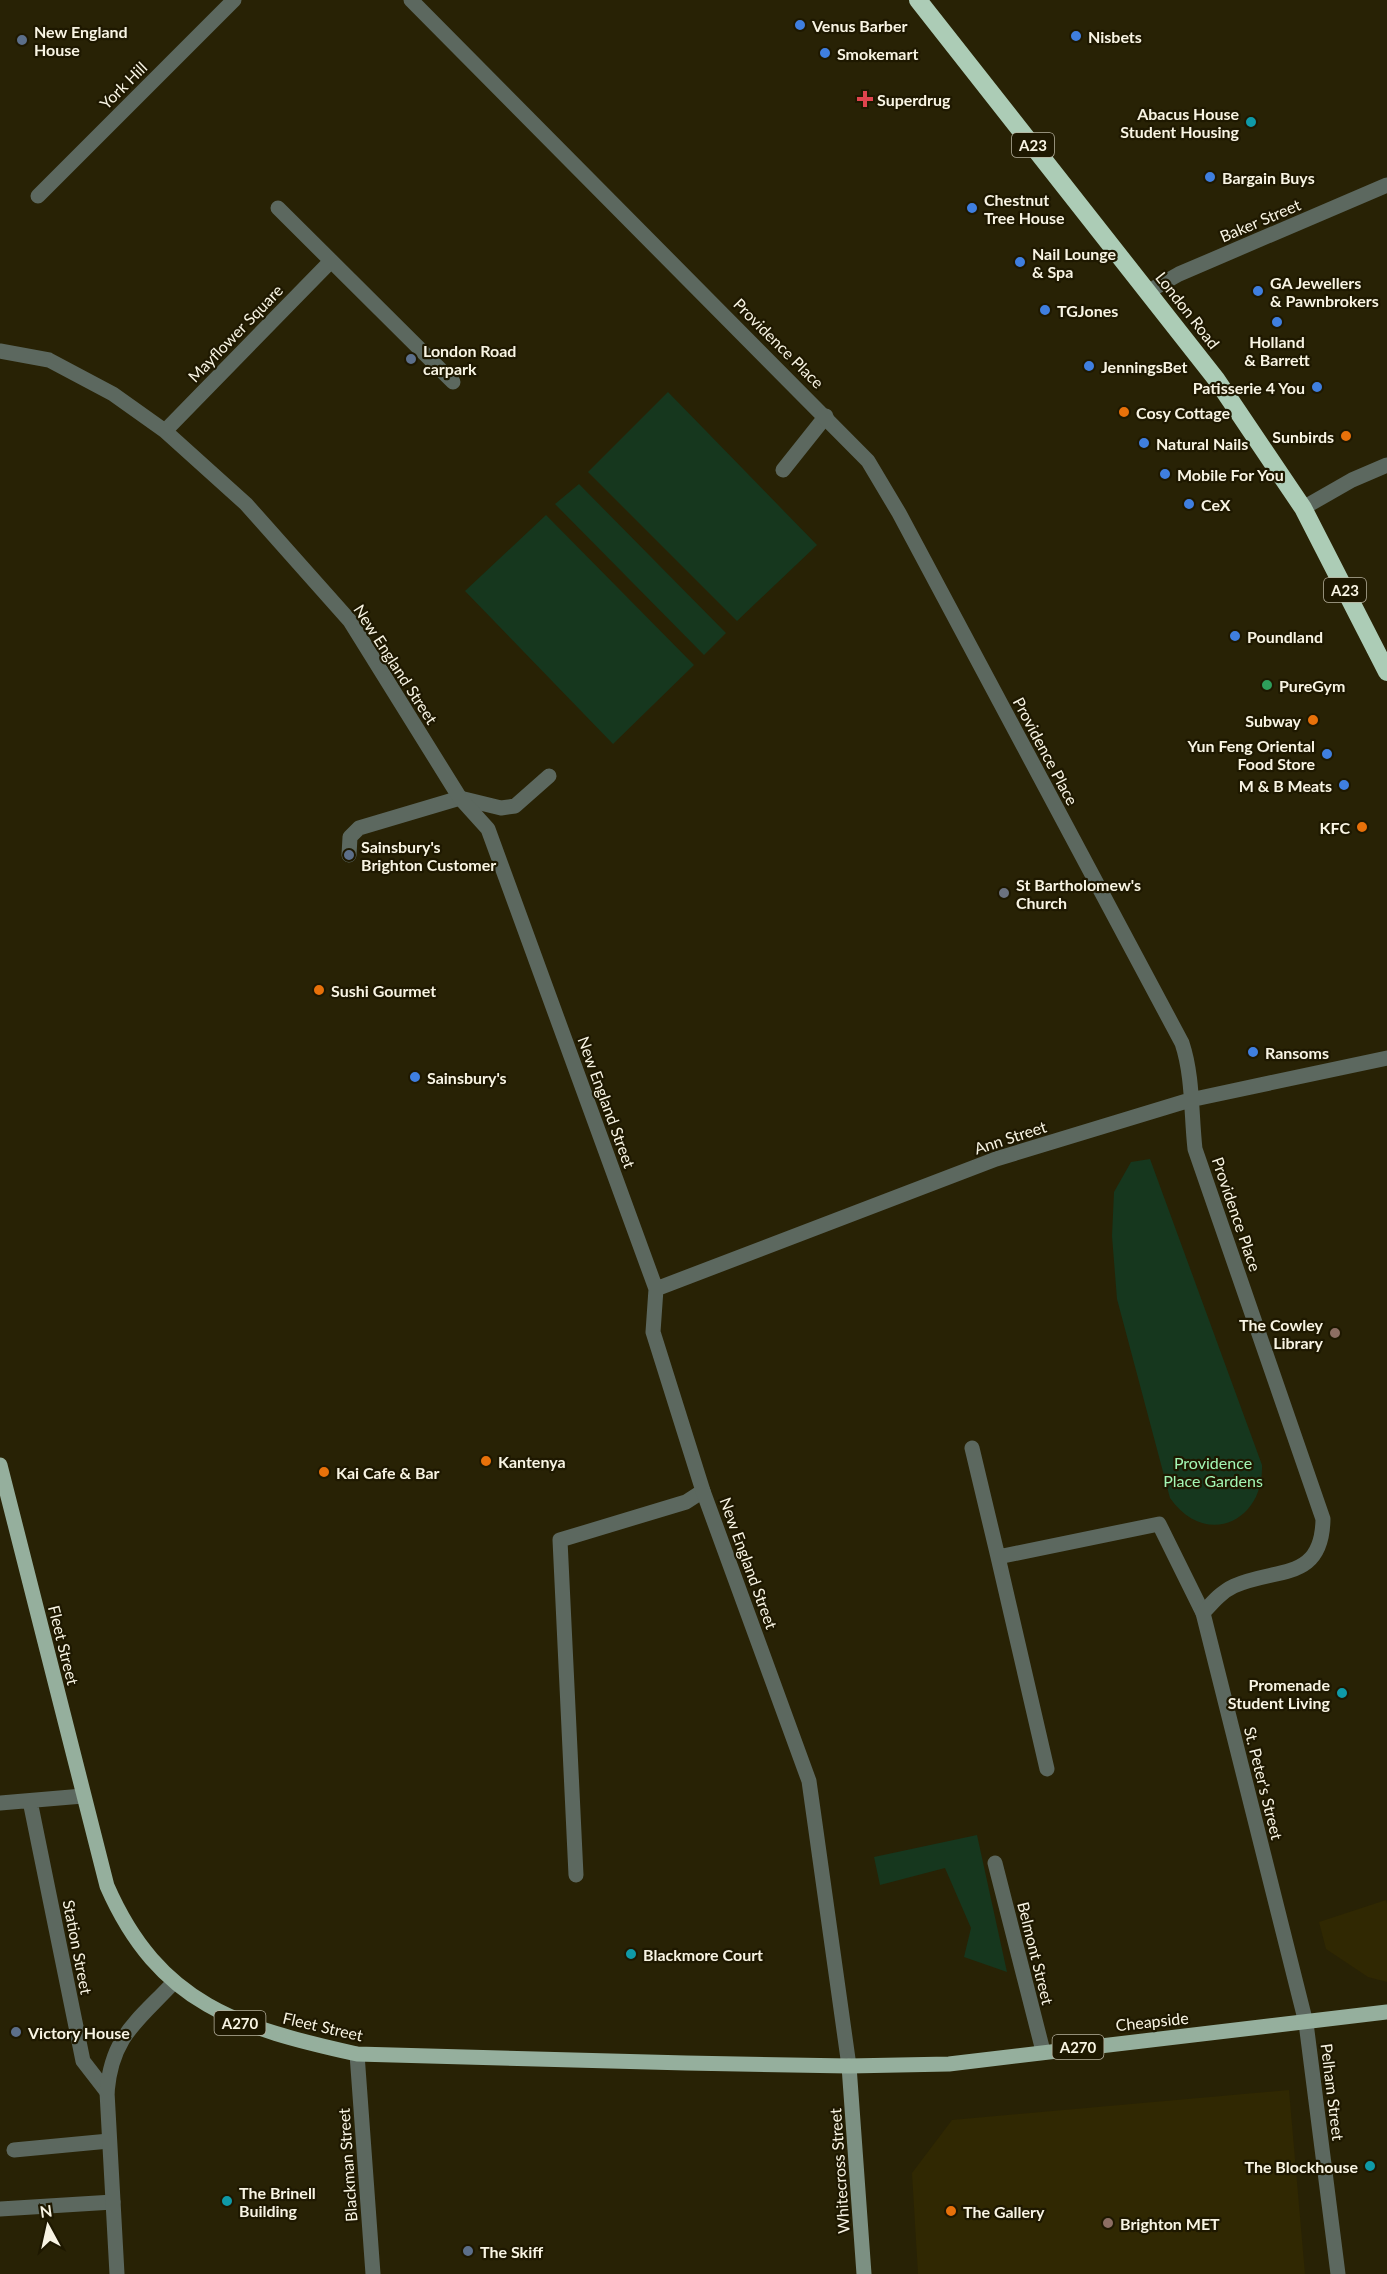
<svg xmlns="http://www.w3.org/2000/svg" width="1387" height="2274" font-family="Lato,sans-serif">
  <style>
    .built { fill: #302802 }
    .green { fill: #16371e }
    .lines { fill: none; stroke-linecap: round; stroke-linejoin: round }
    .lane { stroke: #5c685f; stroke-width: 15 }
    .street { stroke: #5c685f; stroke-width: 15 }
    .secondary { stroke: #7c9082; stroke-width: 15 }
    .primary { stroke: #95af9d; stroke-width: 15 }
    .highway { stroke: #acccb6; stroke-width: 18 }
    .shop-dot { fill: #3f7fe0; stroke: #1e1800; stroke-width: 2 }
    .service-dot { fill: #5c6f8a; stroke: #1e1800; stroke-width: 2 }
    .health-dot { fill: #e0444e; stroke: #1e1800; stroke-width: 2 }
    .culture-dot { fill: #0f9aa8; stroke: #1e1800; stroke-width: 2 }
    .food-dot { fill: #e8710a; stroke: #1e1800; stroke-width: 2 }
    .leisure-dot { fill: #2e9e5b; stroke: #1e1800; stroke-width: 2 }
    .worship-dot { fill: #6b7280; stroke: #1e1800; stroke-width: 2 }
    .education-dot { fill: #8d6e63; stroke: #1e1800; stroke-width: 2 }
    .labels { text-anchor: middle; dominant-baseline: central; stroke-width: 4.5; stroke-linejoin: round; paint-order: stroke }
    .shield { fill: #1e1800; stroke: #b7b29f; stroke-width: 1.5 }
    .shield-label { font-size: 15px; font-weight: bold; fill: #f8f4e3 }
    .poi-label { font-size: 16px; font-weight: bold; fill: #f8f4e3; stroke: #1e1800; text-anchor: start }
    .street-label { font-size: 16px; fill: #f8f4e3; stroke: #1e1800 }
    .park-label { font-size: 16px; fill: #a3f7b4; stroke: #1e1800 }
  </style>
  <rect width="100%" height="100%" fill="#282205"/>
  <!-- built -->
  <path class="built" d="M 1386,1900 L 1387,1904 L 1387,1982 L 1368,1977 L 1326,1949 L 1319,1922 Z
    M 1289,2090 L 1305,2274 L 918,2274 L 912,2173 L 952,2120 Z"/>
  <!-- green -->
  <path class="green" d="M 668,392 L 817,545 L 737,621 L 588,472 Z
    M 579,484 L 726,633 L 704,655 L 555,504 Z
    M 546,515 L 694,665 L 613,744 L 465,591 Z
    M 1150,1159 L 1262,1465 C 1264,1523 1205,1548 1170,1498 L 1117,1299 L 1112,1236 L 1114,1192 L 1131,1162 Z
    M 977,1835 L 1007,1972 L 964,1957 L 971,1928 L 945,1868 L 880,1885 L 874,1857 Z"/>
  <g class="lines">
    <!-- lane -->
    <path class="lane" d="M 783,470 L 826,416
      M 349,855 L 350,837 L 359,828 L 460,798 L 501,808 L 515,806 L 549,776
      M 972,1448 L 998,1557 L 1159,1524 L 1203,1613
      M 998,1557 L 1047,1769
      M 30,1801 L 83,2061 L 107,2092
      M 0,1803 L 83,1796
      M 576,1875 L 560,1540 L 686,1502 L 703,1491
      M 14,2150 L 109,2141
      M 0,2209 L 113,2202"/>
    <!-- street -->
    <path class="street" d="M 411,0 L 868,461 L 899,513 L 1182,1043 C 1193,1076 1191,1113 1195,1149 L 1323,1519 C 1322,1582 1277,1567 1234,1586 C 1221,1592 1212,1603 1203,1613 L 1306,2023 L 1338,2274
      M 38,196 L 234,0
      M 278,208 L 453,382
      M 1149,291 L 1179,274 L 1387,185
      M 0,351 L 49,360 L 113,394 L 165,431 L 246,504 L 350,621 L 460,798 L 488,829 L 656,1289 L 653,1332 L 703,1491 L 809,1781 L 849,2066
      M 165,431 L 331,261
      M 1303,508 L 1352,480 L 1387,465
      M 656,1289 L 996,1159 L 1190,1100 L 1387,1058
      M 995,1863 L 1043,2051
      M 357,2054 L 373,2274
      M 117,2274 L 107,2092 C 112,2035 138,2021 174,1982"/>
    <!-- secondary -->
    <path class="secondary" d="M 849,2066 L 864,2274"/>
    <!-- primary -->
    <path class="primary" d="M 0,1465 L 107,1886 C 159,2005 240,2028 357,2054 L 686,2063 L 849,2066 L 949,2064 L 1387,2012"/>
    <!-- highway -->
    <path class="highway" d="M 918,0 L 1216,379 L 1303,508 L 1387,672"/>
  </g>
  <!-- markers -->
  <g class="shop-dot">
    <circle cx="800" cy="25" r="6"/>
    <circle cx="1076" cy="36" r="6"/>
    <circle cx="825" cy="53" r="6"/>
    <circle cx="1210" cy="177" r="6"/>
    <circle cx="972" cy="208" r="6"/>
    <circle cx="1020" cy="262" r="6"/>
    <circle cx="1258" cy="291" r="6"/>
    <circle cx="1045" cy="310" r="6"/>
    <circle cx="1277" cy="322" r="6"/>
    <circle cx="1089" cy="366" r="6"/>
    <circle cx="1317" cy="387" r="6"/>
    <circle cx="1144" cy="443" r="6"/>
    <circle cx="1165" cy="474" r="6"/>
    <circle cx="1189" cy="504" r="6"/>
    <circle cx="1235" cy="636" r="6"/>
    <circle cx="1327" cy="754" r="6"/>
    <circle cx="1344" cy="785" r="6"/>
    <circle cx="1253" cy="1052" r="6"/>
    <circle cx="415" cy="1077" r="6"/>
  </g>
  <g class="service-dot">
    <circle cx="22" cy="40" r="6"/>
    <circle cx="411" cy="359" r="6"/>
    <circle cx="349" cy="855" r="6"/>
    <circle cx="16" cy="2032" r="6"/>
    <circle cx="468" cy="2251" r="6"/>
  </g>
  <path class="health-dot" d="M862 90h6v6h6v6h-6v6h-6v-6h-6v-6h6z"/>
  <g class="culture-dot">
    <circle cx="1251" cy="122" r="6"/>
    <circle cx="1342" cy="1693" r="6"/>
    <circle cx="631" cy="1954" r="6"/>
    <circle cx="1370" cy="2166" r="6"/>
    <circle cx="227" cy="2201" r="6"/>
  </g>
  <g class="food-dot">
    <circle cx="1124" cy="412" r="6"/>
    <circle cx="1346" cy="436" r="6"/>
    <circle cx="1313" cy="720" r="6"/>
    <circle cx="1362" cy="827" r="6"/>
    <circle cx="319" cy="990" r="6"/>
    <circle cx="486" cy="1461" r="6"/>
    <circle cx="324" cy="1472" r="6"/>
    <circle cx="951" cy="2211" r="6"/>
  </g>
  <circle class="leisure-dot" cx="1267" cy="685" r="6"/>
  <circle class="worship-dot" cx="1004" cy="893" r="6"/>
  <g class="education-dot">
    <circle cx="1335" cy="1333" r="6"/>
    <circle cx="1108" cy="2223" r="6"/>
  </g>
  <g class="labels">
    <!-- shield labels -->
    <g class="shield">
      <rect x="1012" y="133" width="42" height="24" rx="4.5"/>
      <rect x="1324" y="578" width="42" height="24" rx="4.5"/>
      <rect x="214.5" y="2011" width="51" height="24" rx="4.5"/>
      <rect x="1052.5" y="2035" width="51" height="24" rx="4.5"/>
    </g>
    <g class="shield-label">
      <text x="1033" y="145">A23</text>
      <text x="1345" y="590">A23</text>
      <text x="240" y="2023">A270</text>
      <text x="1078" y="2047">A270</text>
    </g>
    <!-- poi labels -->
    <g class="poi-label">
      <text x="812" y="25">Venus Barber</text>
      <text x="34" y="31">New England<tspan x="34" dy="18">House</tspan></text>
      <text x="1088" y="36">Nisbets</text>
      <text x="837" y="53">Smokemart</text>
      <text x="877" y="99">Superdrug</text>
      <text x="1239" y="113" text-anchor="end">Abacus House<tspan x="1239" dy="18">Student Housing</tspan></text>
      <text x="1222" y="177">Bargain Buys</text>
      <text x="984" y="199">Chestnut<tspan x="984" dy="18">Tree House</tspan></text>
      <text x="1032" y="253">Nail Lounge<tspan x="1032" dy="18">&amp; Spa</tspan></text>
      <text x="1270" y="282">GA Jewellers<tspan x="1270" dy="18">&amp; Pawnbrokers</tspan></text>
      <text x="1057" y="310">TGJones</text>
      <text x="1277" y="341" text-anchor="middle">Holland<tspan x="1277" dy="18">&amp; Barrett</tspan></text>
      <text x="423" y="350">London Road<tspan x="423" dy="18">carpark</tspan></text>
      <text x="1101" y="366">JenningsBet</text>
      <text x="1305" y="387" text-anchor="end">Patisserie 4 You</text>
      <text x="1136" y="412">Cosy Cottage</text>
      <text x="1334" y="436" text-anchor="end">Sunbirds</text>
      <text x="1156" y="443">Natural Nails</text>
      <text x="1177" y="474">Mobile For You</text>
      <text x="1201" y="504">CeX</text>
      <text x="1247" y="636">Poundland</text>
      <text x="1279" y="685">PureGym</text>
      <text x="1301" y="720" text-anchor="end">Subway</text>
      <text x="1315" y="745" text-anchor="end">Yun Feng Oriental<tspan x="1315" dy="18">Food Store</tspan></text>
      <text x="1332" y="785" text-anchor="end">M &amp; B Meats</text>
      <text x="1350" y="827" text-anchor="end">KFC</text>
      <text x="361" y="846">Sainsbury's<tspan x="361" dy="18">Brighton Customer</tspan></text>
      <text x="1016" y="884">St Bartholomew's<tspan x="1016" dy="18">Church</tspan></text>
      <text x="331" y="990">Sushi Gourmet</text>
      <text x="1265" y="1052">Ransoms</text>
      <text x="427" y="1077">Sainsbury's</text>
      <text x="1323" y="1324" text-anchor="end">The Cowley<tspan x="1323" dy="18">Library</tspan></text>
      <text x="498" y="1461">Kantenya</text>
      <text x="336" y="1472">Kai Cafe &amp; Bar</text>
      <text x="1330" y="1684" text-anchor="end">Promenade<tspan x="1330" dy="18">Student Living</tspan></text>
      <text x="643" y="1954">Blackmore Court</text>
      <text x="28" y="2032">Victory House</text>
      <text x="1358" y="2166" text-anchor="end">The Blockhouse</text>
      <text x="239" y="2192">The Brinell<tspan x="239" dy="18">Building</tspan></text>
      <text x="963" y="2211">The Gallery</text>
      <text x="1120" y="2223">Brighton MET</text>
      <text x="480" y="2251">The Skiff</text>
    </g>
    <!-- street labels -->
    <g class="street-label">
      <text transform="translate(123 85) rotate(-45)">York Hill</text>
      <text transform="translate(1260 220) rotate(-23)">Baker Street</text>
      <text transform="translate(1188 310) rotate(52)">London Road</text>
      <text transform="translate(235 333) rotate(-46)">Mayflower Square</text>
      <text transform="translate(779 343) rotate(45)">Providence Place</text>
      <text transform="translate(396 664) rotate(57)">New England Street</text>
      <text transform="translate(1046 751) rotate(62)">Providence Place</text>
      <text transform="translate(607 1102) rotate(70)">New England Street</text>
      <text transform="translate(1010 1137) rotate(-18)">Ann Street</text>
      <text transform="translate(1237 1214) rotate(71)">Providence Place</text>
      <text transform="translate(749 1563) rotate(70)">New England Street</text>
      <text transform="translate(64 1645) rotate(76)">Fleet Street</text>
      <text transform="translate(1264 1783) rotate(76)">St. Peter's Street</text>
      <text transform="translate(78 1947) rotate(79)">Station Street</text>
      <text transform="translate(1036 1953) rotate(76)">Belmont Street</text>
      <text transform="translate(1152 2021) rotate(-6)">Cheapside</text>
      <text transform="translate(323 2026) rotate(13)">Fleet Street</text>
      <text transform="translate(1333 2092) rotate(83)">Pelham Street</text>
      <text transform="translate(347 2165) rotate(-94)">Blackman Street</text>
      <text transform="translate(839 2171) rotate(-94)">Whitecross Street</text>
    </g>
    <!-- park labels -->
    <g class="park-label">
      <text x="1213" y="1462">Providence<tspan x="1213" dy="18">Place Gardens</tspan></text>
    </g>
  </g>
  <!-- north arrow -->
  <g transform="translate(48 2226) rotate(352)" stroke="#1e1800" stroke-width="4.5" paint-order="stroke">
  <path d="M0-4.5L10 22L0 15L-10 22Z" fill="#f8f4e3"/>
  <text y="-9" font-size="16" font-weight="bold" text-anchor="middle" fill="#f8f4e3">N</text>
  </g>
</svg>
